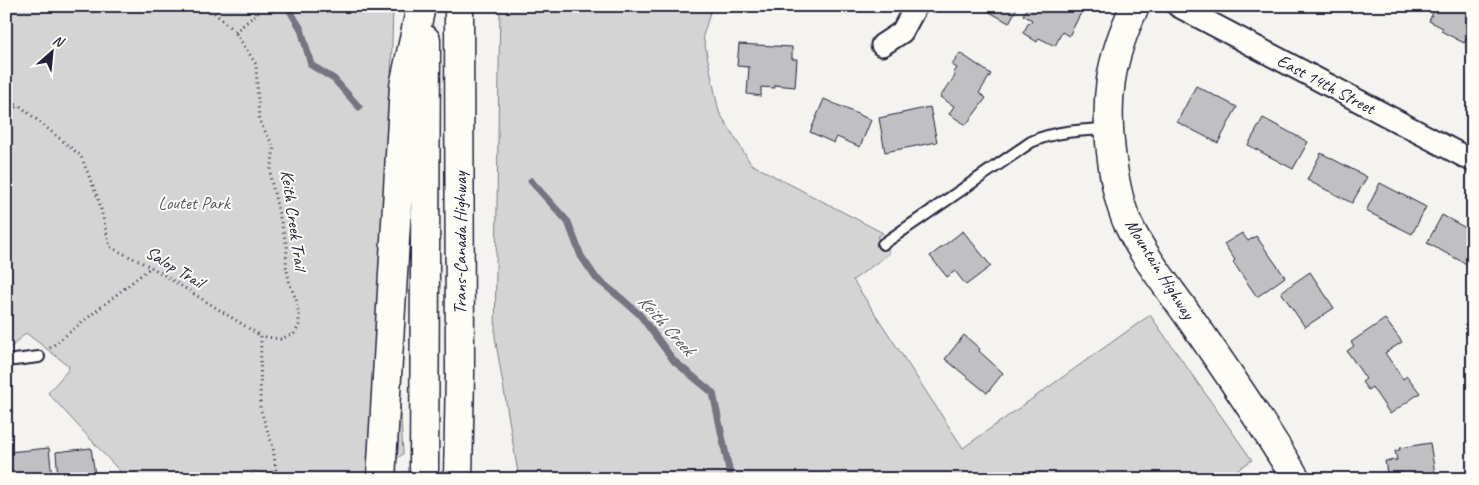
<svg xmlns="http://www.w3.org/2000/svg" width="1479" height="485" font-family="Caveat,sans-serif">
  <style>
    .green { fill: #d5d4d5; stroke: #7c7b88 }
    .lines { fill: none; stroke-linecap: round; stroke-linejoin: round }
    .stream { stroke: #757582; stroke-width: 7 }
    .building { fill: #c0bfc2; stroke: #22223b }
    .lane-casing { stroke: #22223b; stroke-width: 14 }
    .street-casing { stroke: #22223b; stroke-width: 25 }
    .secondary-casing { stroke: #22223b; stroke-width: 31 }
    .highway-casing { stroke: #22223b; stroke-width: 31 }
    .path { stroke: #22223b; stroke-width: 3; stroke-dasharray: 1 4; stroke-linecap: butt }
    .lane { stroke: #fdfcf7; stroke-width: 10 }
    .street { stroke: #fdfcf7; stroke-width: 21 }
    .secondary { stroke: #fdfcf7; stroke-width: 28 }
    .highway { stroke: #fdfcf7; stroke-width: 28 }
    .labels { text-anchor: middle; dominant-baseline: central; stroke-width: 4; stroke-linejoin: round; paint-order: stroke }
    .street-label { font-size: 18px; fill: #22223b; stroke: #fdfcf7 }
    .park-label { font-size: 18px; fill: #585769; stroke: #fdfcf7 }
    .water-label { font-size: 19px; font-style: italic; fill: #59596b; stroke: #fdfcf7 }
  </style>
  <rect width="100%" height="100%" fill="#f4f3ef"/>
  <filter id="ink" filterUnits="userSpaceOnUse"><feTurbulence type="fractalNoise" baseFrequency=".02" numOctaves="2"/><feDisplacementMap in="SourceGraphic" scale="10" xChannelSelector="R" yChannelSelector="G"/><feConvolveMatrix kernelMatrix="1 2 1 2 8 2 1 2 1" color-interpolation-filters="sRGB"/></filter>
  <g filter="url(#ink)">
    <!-- green -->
    <path class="green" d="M 6,6 L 393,6 L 388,184 L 403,454 L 382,470 L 382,479 L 298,479 L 253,471 L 253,479 L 127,479 L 48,393 L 68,370 L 69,366 L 26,333 L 6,352 Z
      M 500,6 L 712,6 L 703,36 L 719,112 L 751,164 L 883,233 L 877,237 L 890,253 L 853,280 L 963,448 L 1150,315 L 1252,460 L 1224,479 L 519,479 L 495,337 Z"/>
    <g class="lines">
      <!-- stream -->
      <path class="stream" d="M 287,6 L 301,29 L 311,65 L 334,79 L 359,107
        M 531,181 L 568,222 L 581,256 L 596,278 L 622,299 L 640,315 L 674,361 L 713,393 L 731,479"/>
    </g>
    <!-- building -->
    <path class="building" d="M 979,6 L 1018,6 L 1009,23 Z
      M 1028,6 L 1077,6 L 1083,9 L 1069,36 L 1062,32 L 1055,46 L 1039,38 L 1037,42 L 1023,33 L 1029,22 L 1030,23 L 1032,20 L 1023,15 Z
      M 1436,6 L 1469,6 L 1473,8 L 1473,28 L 1464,43 L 1441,31 L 1443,28 L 1429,21 Z
      M 739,44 L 792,47 L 792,59 L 797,59 L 795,87 L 775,85 L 775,88 L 761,87 L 761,96 L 747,94 L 749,67 L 737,66 Z
      M 960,53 L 991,74 L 979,93 L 986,98 L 966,125 L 949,114 L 954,106 L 940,97 L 955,76 L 953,74 L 957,68 L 952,65 Z
      M 1196,86 L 1237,107 L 1218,143 L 1177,122 Z
      M 824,99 L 871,120 L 860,147 L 837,137 L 834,143 L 810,132 Z
      M 930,107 L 937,142 L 885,152 L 879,118 Z
      M 1263,118 L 1308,142 L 1293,169 L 1248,145 Z
      M 1321,153 L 1367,177 L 1352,203 L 1307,180 Z
      M 1380,183 L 1426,207 L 1412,234 L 1366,211 Z
      M 1442,215 L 1473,232 L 1472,267 L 1427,243 Z
      M 963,231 L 991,266 L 966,285 L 955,271 L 947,277 L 930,256 Z
      M 1242,233 L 1248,241 L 1256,236 L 1285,277 L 1257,297 L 1233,262 L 1235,260 L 1224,244 Z
      M 1310,272 L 1334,308 L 1305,327 L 1281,292 Z
      M 1385,319 L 1402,342 L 1385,353 L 1403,379 L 1407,376 L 1420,393 L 1390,414 L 1372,387 L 1368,390 L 1362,382 L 1366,379 L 1347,351 L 1354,346 L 1351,342 Z
      M 964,335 L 980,349 L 979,351 L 1003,373 L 987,393 L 945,359 Z
      M 1430,443 L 1436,479 L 1388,479 L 1385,461 L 1397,460 L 1395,451 L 1400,450 L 1399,448 Z
      M 49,448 L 52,478 L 12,479 L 9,452 Z
      M 91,448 L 95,475 L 58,479 L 56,452 Z"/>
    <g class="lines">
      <!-- lane casing -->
      <g class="lane-casing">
        <path id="lane" d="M 883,244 L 1031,142 C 1055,131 1082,130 1108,129
          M 6,361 L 39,357"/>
      </g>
      <!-- street casing -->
      <g class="street-casing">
        <path id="street" d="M 1178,6 L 1473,161
          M 882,45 L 902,32 L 916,6"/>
      </g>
      <!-- secondary casing -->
      <g class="secondary-casing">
        <path id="secondary" d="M 1135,6 C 1109,61 1104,101 1112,160 C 1115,183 1119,205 1129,226 C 1145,259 1169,288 1190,318 C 1227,371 1263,423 1296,479"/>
      </g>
      <!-- highway casing -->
      <g class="highway-casing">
        <path id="highway" d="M 381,479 L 404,86 L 421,6
          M 424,479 L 426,40
          M 458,479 L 460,373 L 459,6"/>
      </g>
      <!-- path -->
      <path class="path" d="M 207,6 L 235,32 L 256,64 L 259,120 L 274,148 L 270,176 L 287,247 L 286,266 L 290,285 L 296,299 L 299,314 L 299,326 L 294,334 L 280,339 L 261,336
        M 235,32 L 266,6
        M 6,102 L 20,106 L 81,156 L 99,201 L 110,247 L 151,267 L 261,336 L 260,408 L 273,447 L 277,479
        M 6,110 L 19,106
        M 50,348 L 151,267"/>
      <!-- lane -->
      <use href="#lane" class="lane"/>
      <!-- street -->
      <use href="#street" class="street"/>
      <!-- secondary -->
      <use href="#secondary" class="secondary"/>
      <!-- highway -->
      <use href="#highway" class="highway"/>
    </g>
  </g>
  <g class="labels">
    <!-- street labels -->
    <g class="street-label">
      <text transform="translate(1326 84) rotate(28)">East 14th Street</text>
      <text transform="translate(294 220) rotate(82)">Keith Creek Trail</text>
      <text transform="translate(460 243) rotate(-90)">Trans-Canada Highway</text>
      <text transform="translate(175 267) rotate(31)">Salop Trail</text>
      <text transform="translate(1160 269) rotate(58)">Mountain Highway</text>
    </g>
    <!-- park labels -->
    <g class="park-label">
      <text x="194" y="203">Loutet Park</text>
    </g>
    <!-- water labels -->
    <g class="water-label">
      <text transform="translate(666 325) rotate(48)">Keith Creek</text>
    </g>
  </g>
  <!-- margin -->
  <rect width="1479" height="485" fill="none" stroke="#fdfcf7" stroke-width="25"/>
  <rect x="12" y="12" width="1454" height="460" fill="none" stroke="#22223b" stroke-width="2" filter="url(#ink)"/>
  <!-- north arrow -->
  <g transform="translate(52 52) rotate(27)" stroke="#fdfcf7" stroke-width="4" paint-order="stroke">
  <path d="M0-4L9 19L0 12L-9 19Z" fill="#22223b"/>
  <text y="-8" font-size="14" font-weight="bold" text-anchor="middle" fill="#22223b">N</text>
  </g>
</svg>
